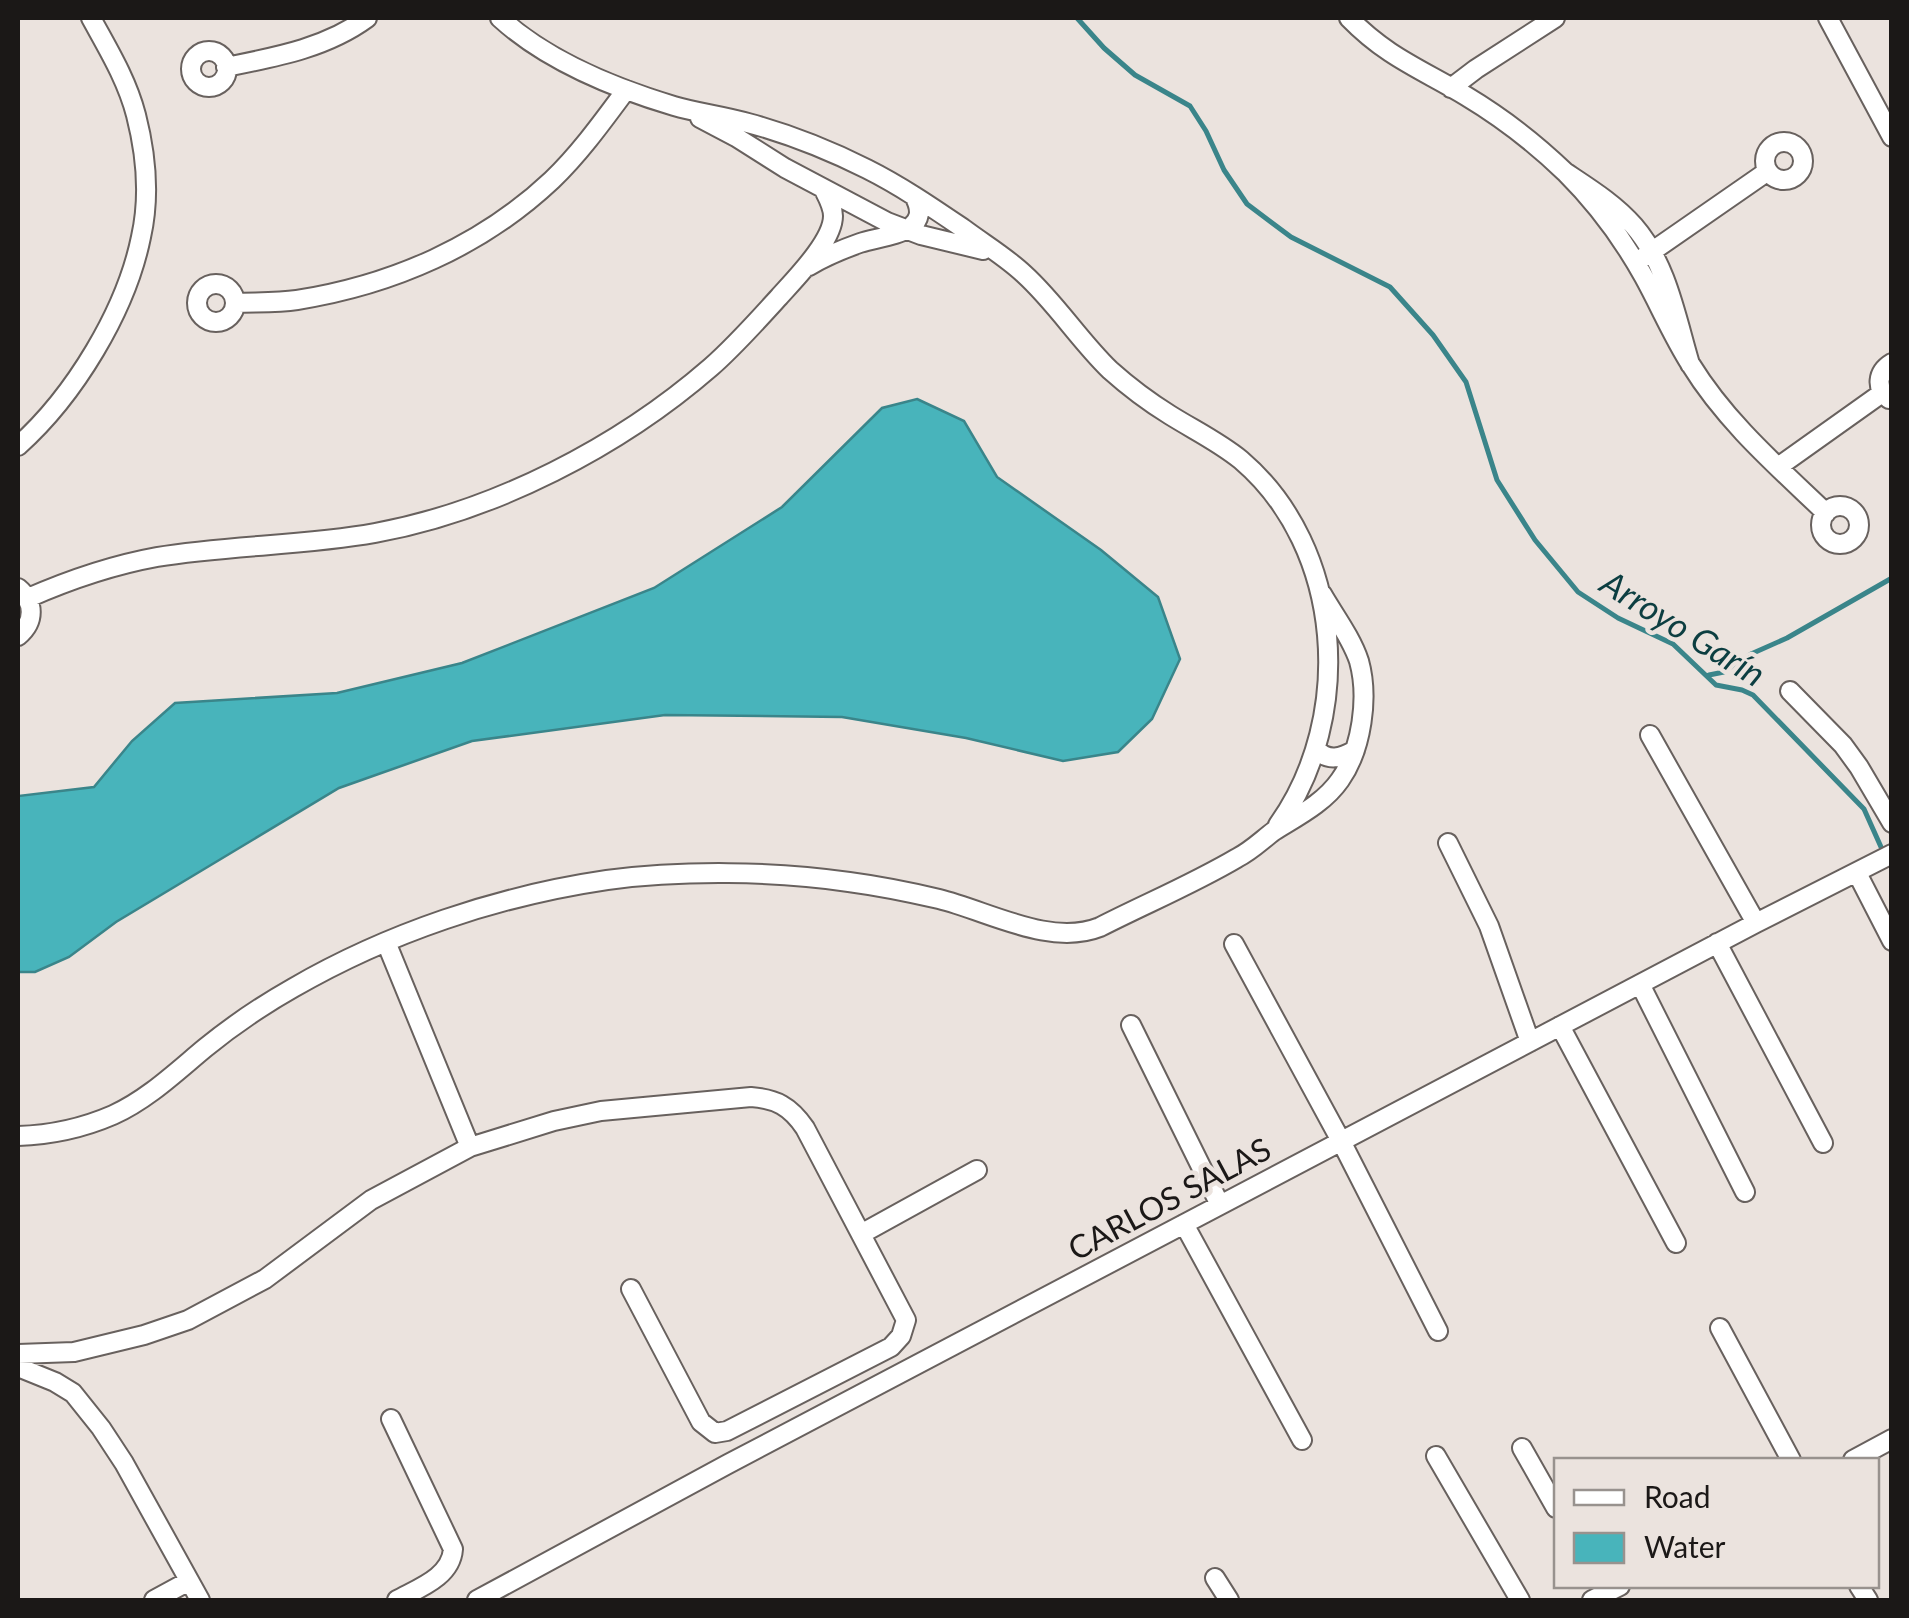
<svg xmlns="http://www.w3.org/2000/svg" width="1909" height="1618" font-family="Lato,sans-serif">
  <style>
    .water { fill: #48b4bb; stroke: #3a858a; stroke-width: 2.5 }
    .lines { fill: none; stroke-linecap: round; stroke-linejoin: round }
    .stream { stroke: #3a858a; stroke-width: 5 }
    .minor-casing { stroke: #68615e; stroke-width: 22 }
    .minor { stroke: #fff; stroke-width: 18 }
    .labels { text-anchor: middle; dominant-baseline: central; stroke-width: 9; stroke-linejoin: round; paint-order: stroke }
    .street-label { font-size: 32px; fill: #1b1817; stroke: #ebe3de }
    .water-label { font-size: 35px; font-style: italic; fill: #0c3e41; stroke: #ebe3de }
  </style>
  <rect width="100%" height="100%" fill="#ebe3de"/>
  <!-- water -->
  <path class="water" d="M 917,399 L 964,421 L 997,477 L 1101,550 L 1158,597 L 1180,659 L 1152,719 L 1118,752 L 1063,761 L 966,738 L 842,717 L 665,715 L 472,741 L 339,788 L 116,922 L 69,957 L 35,972 L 18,972 L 18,796 L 94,787 L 132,741 L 175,703 L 337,693 L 462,663 L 654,588 L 782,507 L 882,408 Z"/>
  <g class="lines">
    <!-- stream -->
    <path class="stream" d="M 1077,18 L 1104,48 L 1135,75 L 1190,106 L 1206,131 L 1224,170 L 1247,204 L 1291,237 L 1390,287 L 1433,335 L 1466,382 L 1497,480 L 1535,540 L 1578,592 L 1618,618 L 1673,644 L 1716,685 L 1742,690 L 1753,695 L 1864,809 L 1881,847
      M 1709,675 L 1724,672 L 1751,654 L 1787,638 L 1892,578"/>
    <!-- minor casing -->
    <g class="minor-casing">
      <path id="minor" d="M 500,18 C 546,60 614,88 674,106 C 698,113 724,116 748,123 C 789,134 829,150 867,169 C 901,186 933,208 964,229 C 984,244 1006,257 1024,274 C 1056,303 1079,340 1110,370 C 1129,387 1149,402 1170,415 C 1194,430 1219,442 1241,460 C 1344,548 1355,717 1278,825
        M 1349,18 C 1387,57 1421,69 1466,96 C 1501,117 1536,144 1565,172
        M 1828,18 L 1892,137
        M191 69a18 18 0 1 1 36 0a18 18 0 1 1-36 0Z
        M 226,67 C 276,57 326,48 367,18
        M 1451,88 L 1476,69 L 1555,18
        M 700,118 L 736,137 L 785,168 L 887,222 L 921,235 L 983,250
        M1765 161a19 19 0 1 1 38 0a19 19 0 1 1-38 0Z
        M 1644,257 L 1768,171
        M 809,266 C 824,257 843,249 860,243 C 884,235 935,234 914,196
        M197 303a19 19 0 1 1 38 0a19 19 0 1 1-38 0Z
        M 235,303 C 255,302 277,303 297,300 C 392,285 482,246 552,180 C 580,153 603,121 626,90
        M 1690,364 C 1676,317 1667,264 1634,226 C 1615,204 1589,188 1565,172 C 1596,203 1623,239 1644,277 C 1660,306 1673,337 1691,365 C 1726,422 1778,467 1826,513
        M 1889,399 C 1875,388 1877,372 1892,363
        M 18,446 C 74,396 126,311 141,237 C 150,197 146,154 136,115 C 127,80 108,49 91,18
        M 1778,467 L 1882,393
        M1821 525a19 19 0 1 1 38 0a19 19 0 1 1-38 0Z
        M 18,588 C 35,602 35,622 18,636
        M 28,598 C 69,580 113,565 157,557 C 229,545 303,546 375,533 C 495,511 619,447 711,367 C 735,346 757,321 779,297 C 795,279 833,241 833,216 C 833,206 828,198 823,188
        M 1790,691 L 1843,745 L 1859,767 L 1892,823
        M 1650,735 L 1756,923
        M 1316,749 C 1328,762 1341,758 1355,750
        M 1448,843 L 1489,926 L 1530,1042
        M 1857,873 L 1892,941
        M 386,942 L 470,1147
        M 1717,943 L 1823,1143
        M 1234,944 L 1341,1141 L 1438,1331
        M 1640,984 L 1745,1192
        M 1131,1025 L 1220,1205
        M 1560,1026 L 1676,1243
        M 18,1136 C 50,1135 83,1128 113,1115 C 148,1099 176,1072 205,1048 C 232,1026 263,1005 293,988 C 388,933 498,896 607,880 C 682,870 775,871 849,882 C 879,886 909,892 939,899 C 988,911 1050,947 1100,927 C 1145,904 1193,884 1237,858 C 1251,851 1262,840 1274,831 C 1298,816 1324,803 1340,780 C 1362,749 1369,697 1359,661 C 1351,637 1334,615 1322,594
        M 1184,1224 L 1302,1440
        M 861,1234 L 977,1170
        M 1720,1328 L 1791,1460
        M 18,1354 L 74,1352 L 144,1335 L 188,1320 L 265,1279 L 371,1200 L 470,1147 L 554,1121 L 601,1111 L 751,1097 C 776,1099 790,1106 805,1128 L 906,1320 L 901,1336 L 891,1347 L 727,1431 L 715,1433 L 701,1422 L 631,1289
        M 18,1367 L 55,1382 L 73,1393 L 101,1428 L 124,1463 L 200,1600
        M 391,1419 L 453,1549 C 451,1577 419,1588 397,1600
        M 1522,1448 L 1556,1508
        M 1436,1456 L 1520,1600
        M 1853,1460 L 1892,1439
        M 1215,1578 L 1229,1600
        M 1859,1586 L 1868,1600
        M 154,1600 L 189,1581
        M 477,1600 L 728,1464 L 1756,923 L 1892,854
        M 1592,1600 L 1620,1586"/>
    </g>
    <!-- minor -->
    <use href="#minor" class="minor"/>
  </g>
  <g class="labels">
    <!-- street labels -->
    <g class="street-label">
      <text transform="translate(1169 1198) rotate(-28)">CARLOS SALAS</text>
    </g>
    <!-- water labels -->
    <g class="water-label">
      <text transform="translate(1684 627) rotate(32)">Arroyo Garín</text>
    </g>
  </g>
  <!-- border -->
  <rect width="1909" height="1618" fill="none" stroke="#1b1817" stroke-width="40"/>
  <!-- legend -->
  <rect x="1554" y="1458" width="325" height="130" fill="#ebe3de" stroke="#98928e" stroke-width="2.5"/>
  <rect x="1574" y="1490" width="50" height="15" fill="#ffffff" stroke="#98928e" stroke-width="2.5"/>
  <text x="1644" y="1508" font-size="30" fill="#1b1817">Road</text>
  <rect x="1574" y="1533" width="50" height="30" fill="#48b4bb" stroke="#98928e" stroke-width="2.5"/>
  <text x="1644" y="1558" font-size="30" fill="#1b1817">Water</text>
</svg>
